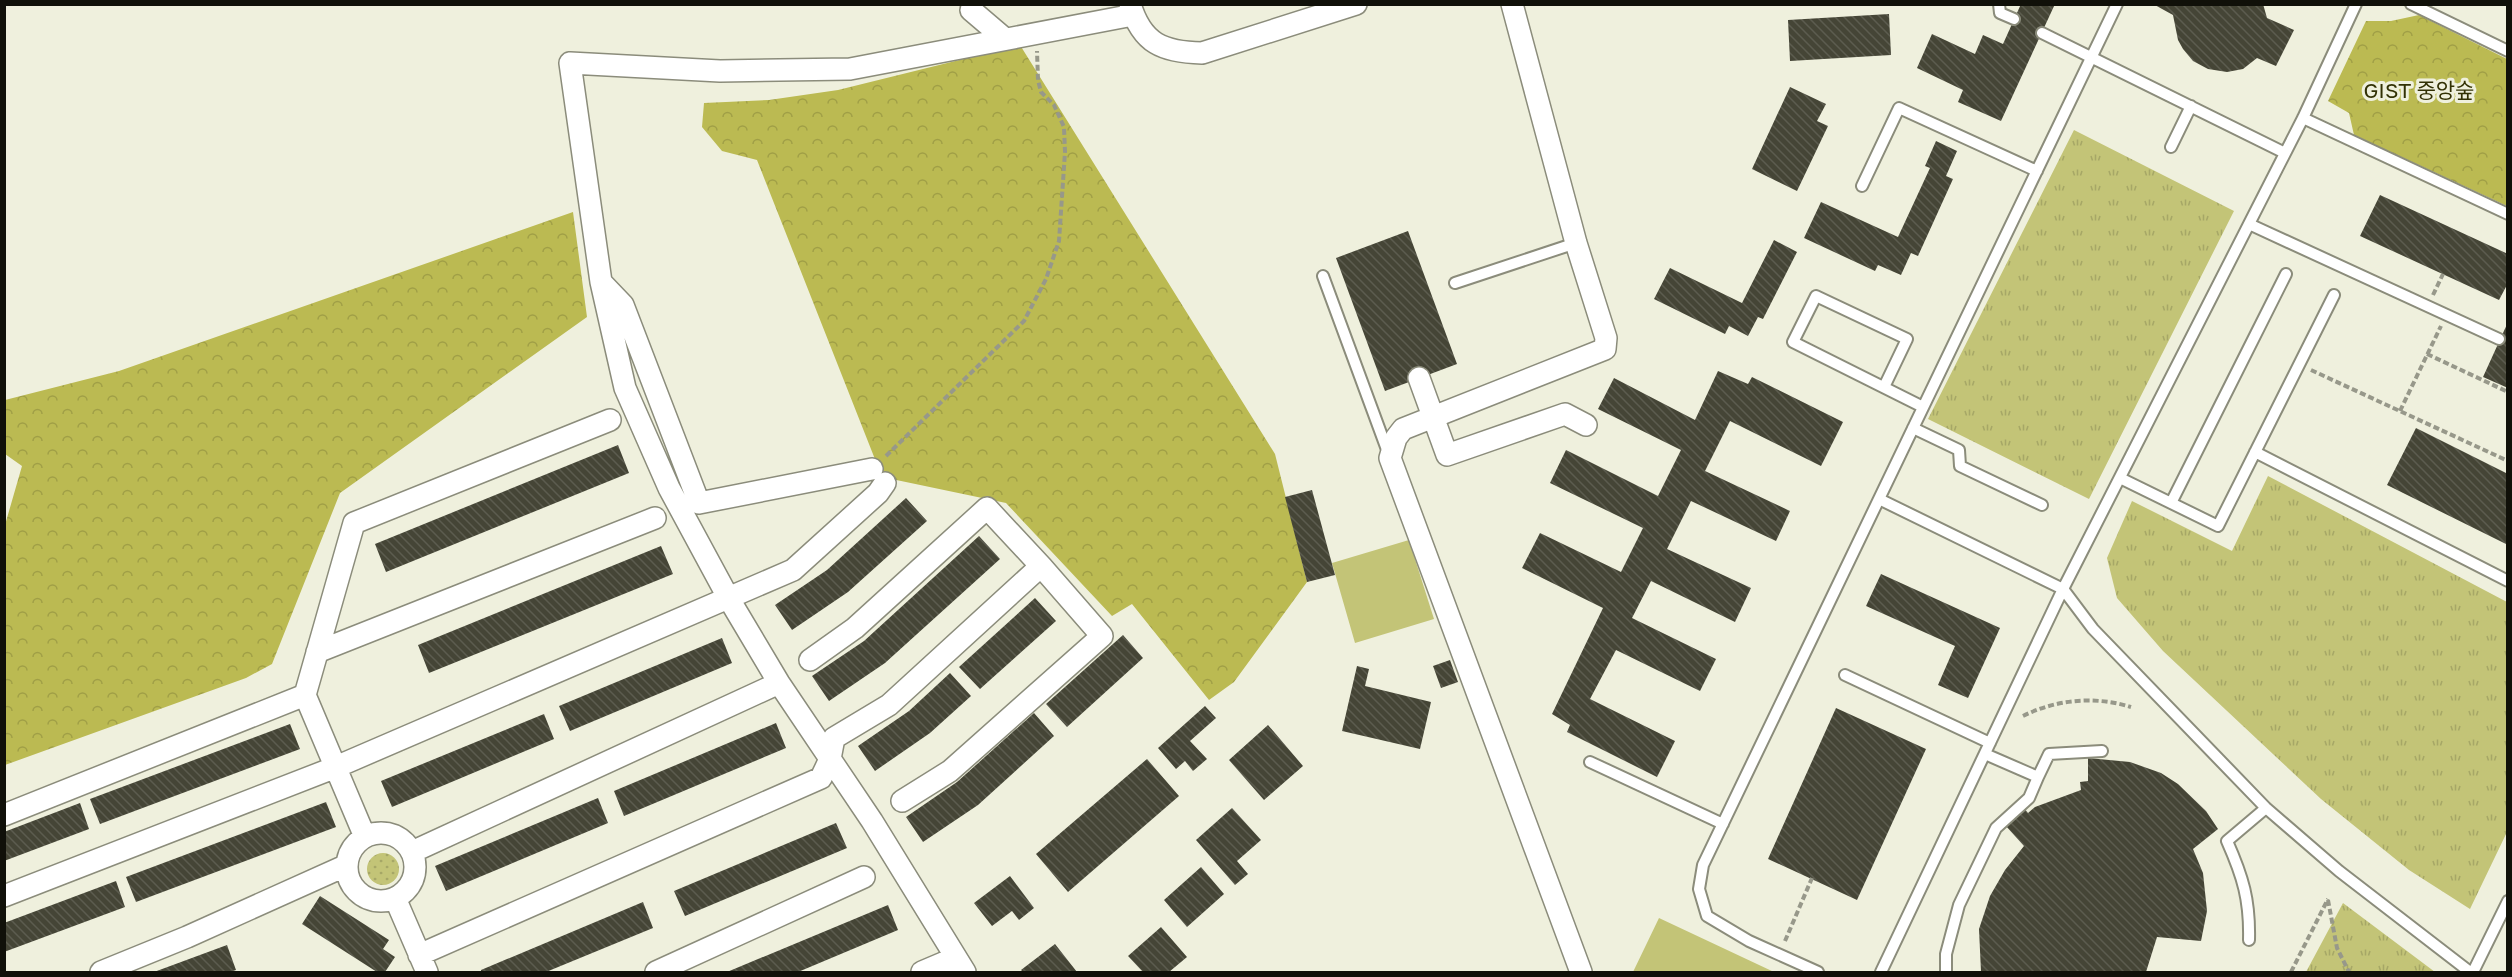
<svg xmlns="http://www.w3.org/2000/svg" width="2512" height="977" font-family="'Golos Text','Noto Sans KR',sans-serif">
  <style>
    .grass { fill: url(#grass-tufts) }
    .forest { fill: url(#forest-crowns) }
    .garden { fill: url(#garden-dots) }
    .pitch { fill: #c3c477 }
    .building { fill: url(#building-back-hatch) }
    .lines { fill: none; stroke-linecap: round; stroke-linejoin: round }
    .lane-casing { stroke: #8b8c7b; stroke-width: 14 }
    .street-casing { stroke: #8b8c7b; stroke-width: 24 }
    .path { stroke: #97988a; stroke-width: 4; stroke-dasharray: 6 3; stroke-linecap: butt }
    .lane { stroke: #fff; stroke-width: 10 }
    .street { stroke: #fff; stroke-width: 21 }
    .labels { text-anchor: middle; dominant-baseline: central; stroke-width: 6; stroke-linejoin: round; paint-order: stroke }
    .park-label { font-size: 21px; fill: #323104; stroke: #eff0dd }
  </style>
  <defs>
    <pattern id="grass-tufts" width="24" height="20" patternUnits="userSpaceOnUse" patternTransform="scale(1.5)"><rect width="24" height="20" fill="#c3c477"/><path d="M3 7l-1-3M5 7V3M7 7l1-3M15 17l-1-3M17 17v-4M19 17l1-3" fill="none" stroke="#a6a766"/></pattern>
    <pattern id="forest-crowns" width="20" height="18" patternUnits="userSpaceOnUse" patternTransform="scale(1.5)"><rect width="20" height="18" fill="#bbba52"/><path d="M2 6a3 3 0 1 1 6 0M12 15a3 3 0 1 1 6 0" fill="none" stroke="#a09f46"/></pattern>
    <pattern id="garden-dots" width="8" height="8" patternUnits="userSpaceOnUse" patternTransform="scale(1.5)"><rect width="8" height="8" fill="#c3c477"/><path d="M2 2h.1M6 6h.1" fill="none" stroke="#a6a766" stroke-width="1.8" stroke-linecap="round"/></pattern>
    <pattern id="building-back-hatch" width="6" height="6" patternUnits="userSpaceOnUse" patternTransform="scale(1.5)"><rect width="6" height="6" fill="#454536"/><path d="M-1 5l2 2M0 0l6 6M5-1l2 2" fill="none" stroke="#5c5c4f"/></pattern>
  </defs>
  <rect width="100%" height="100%" fill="#eff0dd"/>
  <!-- grass -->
  <path class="grass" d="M 2074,130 L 2234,211 L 2089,499 L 1928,419 Z
    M 2268,476 L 2507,602 L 2507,832 L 2470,909 L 2409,870 L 2321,799 L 2163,651 L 2117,598 L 2107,558 L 2132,501 L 2232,551 Z
    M 2343,903 L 2435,972 L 2306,972 Z"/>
  <!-- forest -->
  <path class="forest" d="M 2419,15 L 2507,59 L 2507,206 L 2354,135 L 2349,113 L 2328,101 L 2366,21 L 2391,21 Z
    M 1020,45 L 1275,454 L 1307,582 L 1234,682 L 1209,700 L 1132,604 L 1112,616 L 1006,503 L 882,477 L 757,160 L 722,151 L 702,127 L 704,103 L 769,100 L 838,90 Z
    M 573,212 L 587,317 L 340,493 L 272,664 L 246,678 L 5,765 L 5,525 L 22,466 L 5,454 L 5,400 L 119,371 Z"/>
  <!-- garden -->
  <path class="garden" d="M367 869a16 16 0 1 1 32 0a16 16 0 1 1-32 0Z"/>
  <!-- pitch -->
  <path class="pitch" d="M 1409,540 L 1434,619 L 1355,643 L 1332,563 Z
    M 1659,918 L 1774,972 L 1633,972 Z"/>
  <!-- building -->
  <path class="building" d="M 2021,4 L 2055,4 L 2001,121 L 1958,102 L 1963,90 L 1917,68 L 1932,34 L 1975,54 L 1983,35 L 2003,44 Z
    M 2153,4 L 2263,4 L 2267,18 L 2294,30 L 2276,66 L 2257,58 L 2243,69 L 2227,72 L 2208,69 L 2193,61 L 2183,49 L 2178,40 L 2173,15 Z
    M 1889,14 L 1891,55 L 1790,61 L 1788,20 Z
    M 1790,87 L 1826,104 L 1817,121 L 1828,126 L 1797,191 L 1752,169 Z
    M 1936,141 L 1957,151 L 1946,176 L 1953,179 L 1918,256 L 1911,253 L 1901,275 L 1878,265 L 1875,271 L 1804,238 L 1821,202 L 1898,237 L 1930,168 L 1925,166 Z
    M 2380,195 L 2508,254 L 2508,283 L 2499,300 L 2360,236 Z
    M 1408,231 L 1457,364 L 1385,391 L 1336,258 Z
    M 1774,240 L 1797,252 L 1763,319 L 1758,317 L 1748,336 L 1729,326 L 1725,334 L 1654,299 L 1670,268 L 1742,303 Z
    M 2508,322 L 2508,388 L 2483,377 Z
    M 1718,371 L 1748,384 L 1752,377 L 1843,422 L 1821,466 L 1730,421 L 1705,471 L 1790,511 L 1776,541 L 1691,501 L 1667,549 L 1751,588 L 1735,622 L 1651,581 L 1632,618 L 1716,659 L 1700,691 L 1616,650 L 1590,699 L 1675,741 L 1657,777 L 1567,732 L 1570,725 L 1552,714 L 1603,608 L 1522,568 L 1540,533 L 1621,572 L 1643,528 L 1550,483 L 1566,450 L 1658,496 L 1681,450 L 1598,409 L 1614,378 L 1695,420 Z
    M 2416,428 L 2508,474 L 2508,545 L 2387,485 Z
    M 618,445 L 629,473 L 386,572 L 375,544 Z
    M 1312,490 L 1335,575 L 1307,582 L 1285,497 Z
    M 906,498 L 927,521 L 848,592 L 792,630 L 775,605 L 827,570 Z
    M 979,536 L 1000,559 L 885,663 L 829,701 L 812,676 L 864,641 Z
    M 661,546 L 673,574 L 429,673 L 418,645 Z
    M 1881,574 L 2000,628 L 1968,698 L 1938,685 L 1955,646 L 1866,606 Z
    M 1035,598 L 1056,621 L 980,689 L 959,667 Z
    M 1123,635 L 1143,658 L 1067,727 L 1046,704 Z
    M 722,638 L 732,663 L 570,731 L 559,706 Z
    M 1450,660 L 1458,682 L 1441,688 L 1433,666 Z
    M 1357,666 L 1369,669 L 1365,686 L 1431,702 L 1420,749 L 1342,731 Z
    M 950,673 L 971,696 L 930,733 L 875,771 L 858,746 L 909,711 Z
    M 1205,706 L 1216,718 L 1190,741 L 1207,759 L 1193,771 L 1185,761 L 1176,769 L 1158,748 Z
    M 1836,708 L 1926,749 L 1857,900 L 1768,859 Z
    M 1034,713 L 1054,736 L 978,805 L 923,842 L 906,817 L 957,782 Z
    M 544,714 L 554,739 L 392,807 L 381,781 Z
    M 776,723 L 786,748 L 624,816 L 614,791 Z
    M 290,724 L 300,749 L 100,824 L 90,799 Z
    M 1268,725 L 1303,766 L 1264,800 L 1229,760 Z
    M 2088,758 L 2130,762 L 2161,773 L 2178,784 L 2206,811 L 2218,829 L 2193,849 L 2203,873 L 2207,911 L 2201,941 L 2157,937 L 2146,972 L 1981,972 L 1979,929 L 1990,896 L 2005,870 L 2024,846 L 2005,825 L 2024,808 L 2028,813 L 2035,807 L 2081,790 L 2080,782 L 2088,781 Z
    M 1147,759 L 1179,796 L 1068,892 L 1036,854 Z
    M 598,798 L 608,823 L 446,891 L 435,866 Z
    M 326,802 L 336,827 L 136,902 L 126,877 Z
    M 80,803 L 89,829 L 4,861 L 4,832 Z
    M 1232,808 L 1261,840 L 1237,861 L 1248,874 L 1235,885 L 1196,840 Z
    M 836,823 L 847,848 L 685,916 L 674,891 Z
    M 1201,867 L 1224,894 L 1187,927 L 1164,900 Z
    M 1010,876 L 1034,908 L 1019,920 L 1012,911 L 992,926 L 974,903 Z
    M 116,881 L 125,907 L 4,952 L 4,923 Z
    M 320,896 L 389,940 L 383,949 L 395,957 L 385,972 L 377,972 L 302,924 Z
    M 643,902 L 653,928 L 546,972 L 481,972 L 481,970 Z
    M 888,905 L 898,930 L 798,972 L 727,972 Z
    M 1161,927 L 1187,957 L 1169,972 L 1143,972 L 1128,956 Z
    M 1055,944 L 1077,972 L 1023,972 L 1021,970 Z
    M 227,945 L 236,970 L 230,972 L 154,972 Z"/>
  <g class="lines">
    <!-- lane casing -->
    <g class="lane-casing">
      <path id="lane" d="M 1999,4 L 2000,13 L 2014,19
        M 2411,4 L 2508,51
        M 2042,33 L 2285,153
        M 2303,118 L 2508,214
        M 2171,147 L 2191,106
        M 1862,186 L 1899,108 L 2037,171
        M 2249,224 L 2499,339
        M 1323,276 L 1389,455
        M 1455,283 L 1576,243
        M 1884,387 L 1907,339 L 1816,296 L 1793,342 L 1923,407
        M 1913,428 L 1959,450 L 1960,466 L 2042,505
        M 2255,452 L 2508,581
        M 2120,478 L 2218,526 L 2334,295
        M 1879,499 L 2063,589 L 2093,629 L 2266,808 L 2339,871 L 2470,972
        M 2171,503 L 2286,274
        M 1845,675 L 1990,743
        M 1590,762 L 1723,824
        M 2038,777 L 2049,754 L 2102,751
        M 2249,940 C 2250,900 2243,877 2227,841 L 2266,808
        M 1818,972 L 1749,941 L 1707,916 L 1699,889 L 1703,865 L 2117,4
        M 1881,972 L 2063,589 L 2303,118 L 2356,4
        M 1946,972 L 1946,954 L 1959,905 L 1996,828 L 2029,798 L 2038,777 L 1985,754
        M 2473,972 L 2508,901"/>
    </g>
    <!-- street casing -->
    <g class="street-casing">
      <path id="street" d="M 1130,4 C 1142,44 1163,52 1202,53 L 1356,4
        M 1512,4 L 1576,243 L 1606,338 L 1605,349 L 1403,429 L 1396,438 L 1390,458 L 1581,972
        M 971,10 L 1005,39
        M 601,282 L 623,305 L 699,503 L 872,469
        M 1419,378 L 1447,455 L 1565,414 L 1586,425
        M 317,652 L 655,518
        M 810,660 L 855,628 L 987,508 L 1041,566
        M 4,815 L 305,695
        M347 867a34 34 0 1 1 68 0a34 34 0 1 1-68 0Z
        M 365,837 L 305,695 L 354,523 L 610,420
        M 412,852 L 779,683
        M 4,896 L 336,767 L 793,570 L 878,493 L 885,483
        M 395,898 L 427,972
        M 419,955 L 821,778 L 830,759 L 834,738 L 889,705 L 1041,566 L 1102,636 L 950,771 L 902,801
        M 101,972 L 187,937 L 347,865
        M 656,972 L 864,877
        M 922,972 L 955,958
        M 965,972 L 872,821 L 779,683 L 729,599 L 669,488 L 625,388 L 601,282 L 570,63 L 720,71 L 850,69 L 1133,15"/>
    </g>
    <!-- path -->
    <path class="path" d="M 2433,295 L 2443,274
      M 2427,354 L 2508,392
      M 2311,370 L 2508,461
      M 2400,411 L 2441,326
      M 886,456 L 1024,321 L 1046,279 L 1059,241 L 1065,152 L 1064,127 L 1054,105 L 1041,92 L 1038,80 L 1037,51
      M 2023,716 C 2057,699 2096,696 2131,707
      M 2328,900 L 2337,948 L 2349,972
      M 1785,941 L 1812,878
      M 2291,972 L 2328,899"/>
    <!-- lane -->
    <use href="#lane" class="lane"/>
    <!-- street -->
    <use href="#street" class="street"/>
  </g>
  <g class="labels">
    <!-- park labels -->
    <g class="park-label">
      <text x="2419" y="90">GIST 중앙숲</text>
    </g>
  </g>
  <!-- border -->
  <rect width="2512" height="977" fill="none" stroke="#101009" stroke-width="12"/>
</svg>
